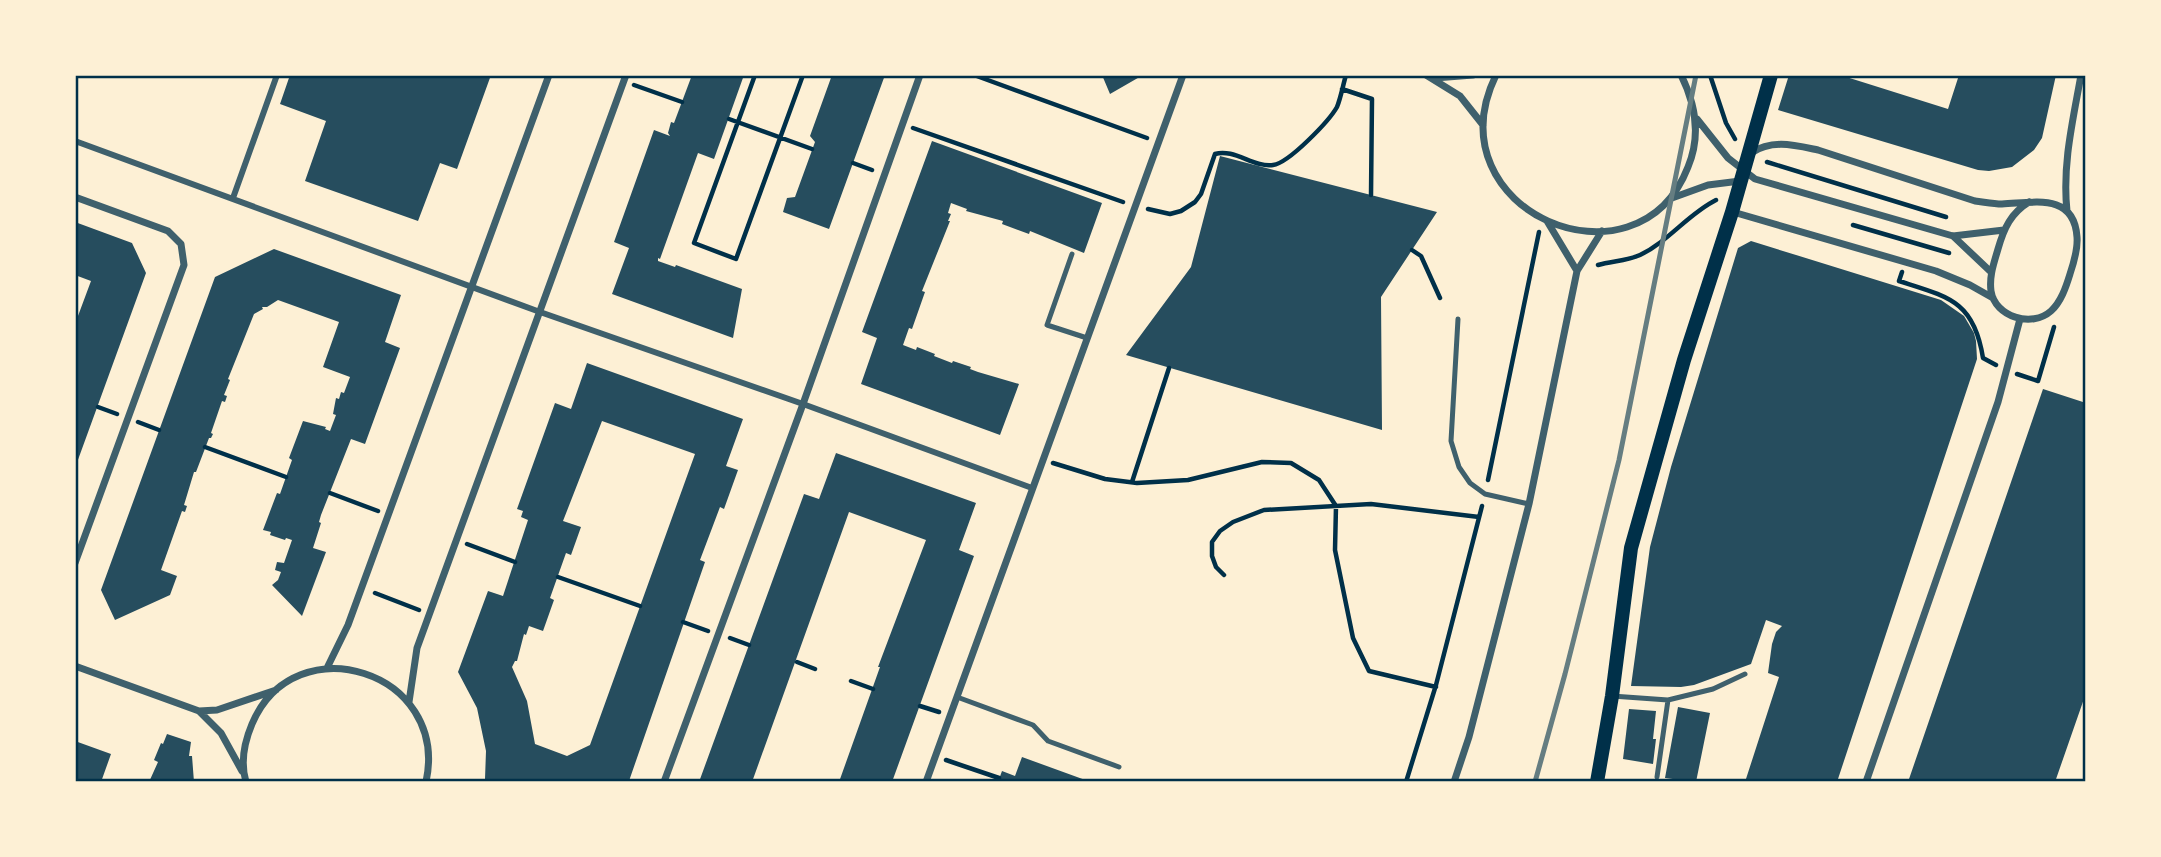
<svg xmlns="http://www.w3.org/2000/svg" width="2161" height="857" font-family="'PT Sans Narrow',sans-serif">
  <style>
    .building { fill: #264d5e; fill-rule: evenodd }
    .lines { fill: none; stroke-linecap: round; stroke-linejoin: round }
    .path { stroke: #003049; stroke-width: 4.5 }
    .service { stroke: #3f606c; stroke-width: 5 }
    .pedestrian { stroke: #3f606c; stroke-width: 6 }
    .minor { stroke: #3f606c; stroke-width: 7 }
    .secondary { stroke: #003049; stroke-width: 14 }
    .rail { stroke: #657d81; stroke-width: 5 }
    .neatline { fill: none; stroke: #003049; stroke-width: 2.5 }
  </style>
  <rect width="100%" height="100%" fill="#fdf0d5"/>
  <!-- building -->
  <path class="building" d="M 290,75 L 491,75 L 457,169 L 440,163 L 418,221 L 305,181 L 326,121 L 280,104 Z
    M 692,75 L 744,75 L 714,159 L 698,153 L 660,259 L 658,258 L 658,261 L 675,267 L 676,265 L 742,289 L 733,338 L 612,294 L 629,248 L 614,242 L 654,130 L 670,136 L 668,133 L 671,122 L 674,123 Z
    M 832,75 L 885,75 L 829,229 L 783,212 L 787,198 L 795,197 L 815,142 L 810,136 Z
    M 1102,75 L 1143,75 L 1110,94 Z
    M 1789,75 L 1840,75 L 1948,109 L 1959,75 L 2056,75 L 2042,138 L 2034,150 L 2012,167 L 1989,171 L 1978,170 L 1778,110 Z
    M 932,141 L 1102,203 L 1084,253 L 1030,231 L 1029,234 L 1002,224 L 1003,221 L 966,211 L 967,209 L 951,203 L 948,213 L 951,214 L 948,221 L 950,221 L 922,291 L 925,292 L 912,329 L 909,328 L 903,345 L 916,350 L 917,347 L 935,354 L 934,356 L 952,363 L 953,361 L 971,367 L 970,369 L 978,372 L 1019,384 L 1000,435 L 861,384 L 877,338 L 862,332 Z
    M 1220,156 L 1437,212 L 1381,297 L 1382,430 L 1126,355 L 1191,267 Z
    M 75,222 L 132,243 L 146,273 L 75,468 L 75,324 L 91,281 L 75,275 Z
    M 1751,241 L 1941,300 L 1964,316 L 1974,333 L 1976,341 L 1977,359 L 1837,782 L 1745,782 L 1779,677 L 1768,673 L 1772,644 L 1776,632 L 1782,626 L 1766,620 L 1751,664 L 1694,685 L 1681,687 L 1631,686 L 1650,547 L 1671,467 L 1738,248 Z
    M 274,249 L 401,295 L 385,342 L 400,348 L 365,444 L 351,439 L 321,515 L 319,522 L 321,523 L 313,548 L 326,552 L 302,616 L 272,585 L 278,580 L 281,572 L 275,570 L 277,562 L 284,563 L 292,540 L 286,538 L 285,540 L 270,535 L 271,532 L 263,530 L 277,493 L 280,494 L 292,460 L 289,458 L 303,421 L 326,427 L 325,429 L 330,431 L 336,415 L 333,414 L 336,398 L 339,399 L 341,392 L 344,393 L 350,377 L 323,367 L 339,322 L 278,300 L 267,307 L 262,307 L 263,309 L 254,314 L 228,379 L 230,380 L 224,395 L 227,396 L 225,402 L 222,401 L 211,433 L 213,434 L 211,438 L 209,438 L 196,472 L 194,472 L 184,505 L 187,506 L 185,512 L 182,511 L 161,570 L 177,576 L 170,595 L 115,620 L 101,590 L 215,277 Z
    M 587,363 L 743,419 L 726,466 L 738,470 L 724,509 L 720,507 L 700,560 L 705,562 L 629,781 L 494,782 L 485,779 L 486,751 L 477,708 L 458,672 L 488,591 L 503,596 L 528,520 L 521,517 L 523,511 L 517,509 L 555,403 L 571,409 ZM 602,421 L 695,454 L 590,745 L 567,756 L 535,744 L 527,701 L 512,667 L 515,661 L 517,661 L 524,634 L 526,635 L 529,626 L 543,631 L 554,600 L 550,598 L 566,553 L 571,555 L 581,527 L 563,521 Z
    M 2043,389 L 2086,403 L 2086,693 L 2055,782 L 1908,782 Z
    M 836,453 L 976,503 L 959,550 L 974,556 L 892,782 L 839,782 L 880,667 L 878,667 L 926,540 L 849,512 L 752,782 L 699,782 L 804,494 L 819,499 Z
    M 1678,707 L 1710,713 L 1696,782 L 1665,778 Z
    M 1629,709 L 1656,711 L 1653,739 L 1656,739 L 1653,764 L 1623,759 Z
    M 167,734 L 191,742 L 189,756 L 192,756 L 194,782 L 149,782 L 158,762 L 154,760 L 161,743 L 163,744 Z
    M 75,741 L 111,754 L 101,782 L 75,782 Z
    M 1022,757 L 1088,781 L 998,782 L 1002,771 L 1015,776 Z"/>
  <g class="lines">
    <!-- path -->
    <path class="path" d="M 755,75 L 694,243 L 736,259 L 803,75
      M 974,75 L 1147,138
      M 1710,75 L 1726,123 L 1735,139
      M 634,85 L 682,102
      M 1342,89 L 1372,99 L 1371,195
      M 729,119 L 812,149
      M 913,128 L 1123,202
      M 1767,162 L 1946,217
      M 853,163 L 872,170
      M 1148,209 L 1170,214 L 1181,211 L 1195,202 L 1201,194 L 1215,154 C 1234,148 1254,168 1273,165 C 1289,163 1329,121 1337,107 C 1341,97 1343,85 1346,75
      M 1853,225 L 1949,253
      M 1412,250 L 1421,256 L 1440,298
      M 1598,265 C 1612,261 1627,261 1640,255 C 1669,241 1688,214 1716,200
      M 1902,272 L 1899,281 C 1949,297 1974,301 1983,358 L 1996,365
      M 2017,374 L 2038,381 L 2054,327
      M 98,407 L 117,414
      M 138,422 L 159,430
      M 205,447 L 286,477
      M 1053,463 L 1105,479 L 1137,483 L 1188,480 L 1262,462 L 1291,463 L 1319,480 L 1336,506 L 1335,550 L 1353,638 L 1369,671 L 1436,687
      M 1488,480 L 1539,232
      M 1132,482 L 1169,368
      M 330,493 L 378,511
      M 467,544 L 515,562
      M 1224,575 L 1216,567 L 1212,556 L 1212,542 L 1220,531 L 1233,522 L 1264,510 L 1371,504 L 1479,517
      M 558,577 L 640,606
      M 375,593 L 419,610
      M 683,622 L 708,631
      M 730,638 L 749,645
      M 797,662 L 815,669
      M 851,681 L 873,689
      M 920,706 L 939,712
      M 946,760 L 999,778
      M 1406,782 L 1436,685 L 1482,506"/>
    <!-- service -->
    <path class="service" d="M 1072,254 L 1047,325 L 1087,338
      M 1458,319 L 1451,441 L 1459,467 L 1470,483 L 1485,494 L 1529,504
      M 1612,696 L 1668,700 L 1713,689 L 1745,674
      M 957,697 L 1033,725 L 1048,741 L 1119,767
      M 1657,777 L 1668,700"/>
    <!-- pedestrian -->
    <path class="pedestrian" d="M 75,141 L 540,312 L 803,404 L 1032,488
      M 233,198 L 277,75"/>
    <!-- minor -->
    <path class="minor" d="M 1426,75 L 1460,96 L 1483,125
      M 1496,75 C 1430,211 1637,298 1688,167 C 1701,136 1696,105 1681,75
      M 1435,78 L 1473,75
      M 1697,119 L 1728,158 L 1755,179 L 1953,236 L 2004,230
      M 1751,153 C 1772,139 1794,145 1818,150 L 1975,201 C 1984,202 1993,204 2002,204 C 2033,203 2074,192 2077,237 C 2078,249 2074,262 2070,274 C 2066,287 2061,302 2051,311 C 2032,328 1995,317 1991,291 C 1989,276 1994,263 1998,249 C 2004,228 2011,213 2029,202
      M 75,197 L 168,231 L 181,244 L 184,265 L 75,563
      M 1672,198 L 1708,185 L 1740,181
      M 2067,211 C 2062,165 2073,120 2081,75
      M 1733,212 L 1936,271 L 1970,285 L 1993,298
      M 1547,221 L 1577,271
      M 1953,236 L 1991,272
      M 75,666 L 199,711 L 221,733 L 242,771
      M 327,668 L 348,625 L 549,75
      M 409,702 L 417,648 L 626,75
      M 199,711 L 217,710 L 276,690
      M 246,782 C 240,762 244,743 252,724 C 295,623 450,671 426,782
      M 664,782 L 803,404 L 920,75
      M 926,782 L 1183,75
      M 1454,782 L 1469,737 L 1529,504 L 1577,271 L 1602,231
      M 1866,782 L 1998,402 L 2020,319"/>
    <!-- secondary -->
    <path class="secondary" d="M 1597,782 L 1612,696 L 1631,548 L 1684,360 L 1732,212 L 1771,75"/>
    <!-- rail -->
    <path class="rail" d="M 1535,782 L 1565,674 L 1619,460 L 1696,75"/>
  </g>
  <!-- border -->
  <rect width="2161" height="857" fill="none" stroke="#fdf0d5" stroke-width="154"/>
  <rect x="77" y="77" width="2007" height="703" class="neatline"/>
</svg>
